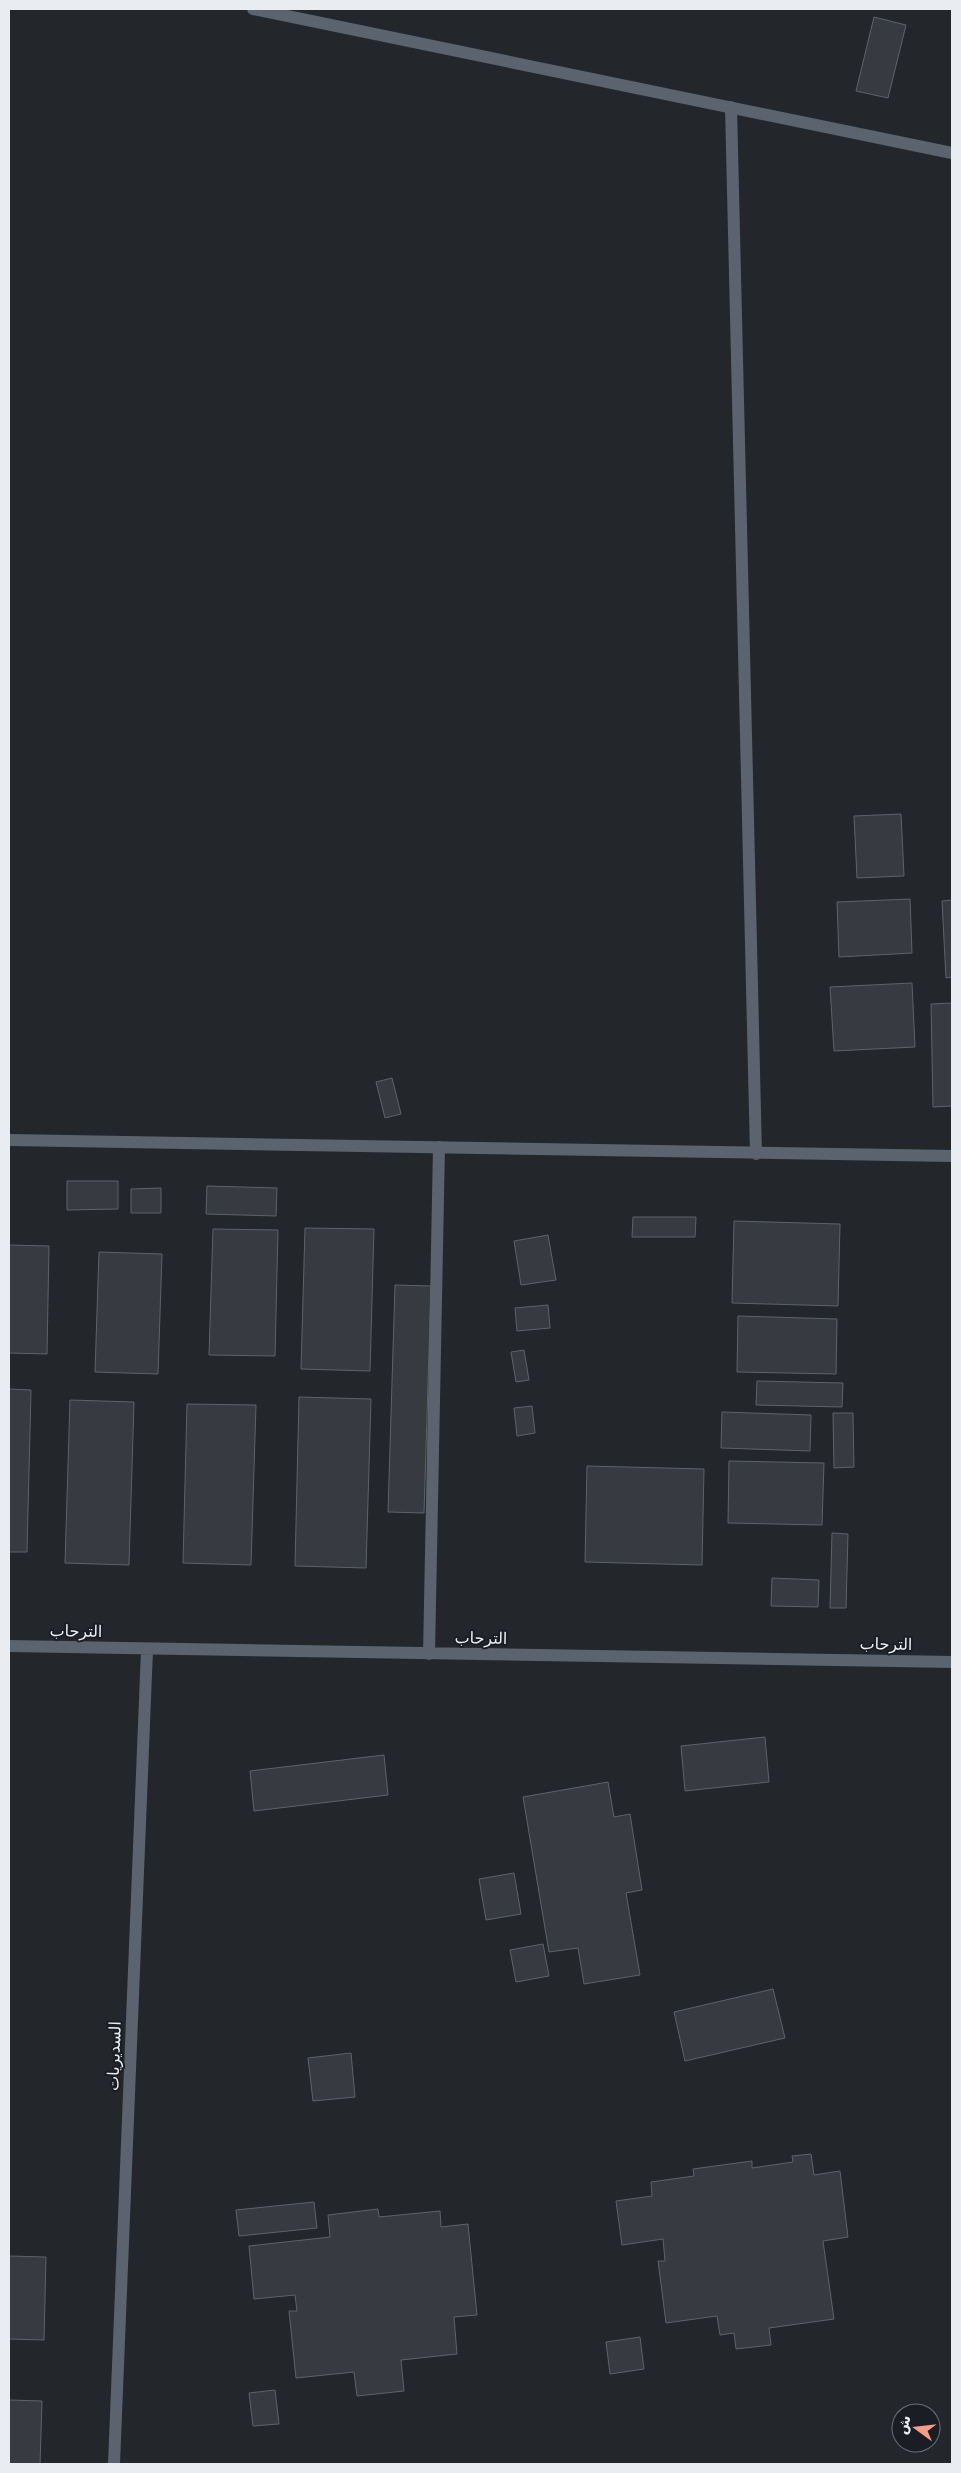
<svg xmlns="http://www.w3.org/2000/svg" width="961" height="2473" font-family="'DejaVu Sans','Noto Naskh Arabic',sans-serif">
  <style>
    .building { fill: #373b41; stroke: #5e6369 }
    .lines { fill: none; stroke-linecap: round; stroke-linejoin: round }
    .street { stroke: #5b636e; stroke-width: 12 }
    .labels { text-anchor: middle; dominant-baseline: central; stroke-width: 4; stroke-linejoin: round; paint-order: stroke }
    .street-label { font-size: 16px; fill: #e9ecf0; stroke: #1a1d23 }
  </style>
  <rect width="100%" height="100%" fill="#23272c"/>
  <!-- building -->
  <path class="building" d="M 874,17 L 906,25 L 888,98 L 856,91 Z
    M 901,814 L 904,876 L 857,878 L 854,816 Z
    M 910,899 L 912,953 L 839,957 L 837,902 Z
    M 952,900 L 952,977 L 946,978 L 942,901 Z
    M 912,983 L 915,1047 L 834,1051 L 830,987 Z
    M 952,1003 L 952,1106 L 933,1107 L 931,1004 Z
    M 392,1078 L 401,1114 L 385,1118 L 376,1082 Z
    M 67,1181 L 118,1181 L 118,1209 L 67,1210 Z
    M 207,1186 L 277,1188 L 276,1216 L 206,1214 Z
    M 161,1188 L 161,1213 L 131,1213 L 131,1189 Z
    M 633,1217 L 696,1217 L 695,1237 L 632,1237 Z
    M 734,1221 L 840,1224 L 838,1306 L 732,1303 Z
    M 305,1228 L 374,1229 L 370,1371 L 301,1369 Z
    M 213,1229 L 278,1230 L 275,1356 L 209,1355 Z
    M 548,1235 L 556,1280 L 521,1285 L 514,1241 Z
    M 9,1245 L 49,1246 L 47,1354 L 9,1353 Z
    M 99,1252 L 162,1254 L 158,1374 L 95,1372 Z
    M 395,1285 L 431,1286 L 424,1513 L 388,1512 Z
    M 548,1305 L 550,1328 L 517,1331 L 515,1308 Z
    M 738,1316 L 837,1319 L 836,1374 L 737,1372 Z
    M 524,1350 L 529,1380 L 516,1382 L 511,1352 Z
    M 757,1381 L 843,1383 L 842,1407 L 756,1405 Z
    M 9,1389 L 31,1390 L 27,1552 L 9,1552 Z
    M 299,1397 L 371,1399 L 366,1568 L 295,1566 Z
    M 70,1400 L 134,1402 L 129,1565 L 65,1563 Z
    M 187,1404 L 256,1405 L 251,1565 L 183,1563 Z
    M 532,1406 L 535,1433 L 517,1436 L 514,1408 Z
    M 722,1412 L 811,1415 L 810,1451 L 721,1448 Z
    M 833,1413 L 853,1413 L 854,1467 L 834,1468 Z
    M 729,1461 L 824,1463 L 822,1525 L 728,1523 Z
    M 587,1466 L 704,1469 L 702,1565 L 585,1562 Z
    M 832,1533 L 848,1534 L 846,1608 L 830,1608 Z
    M 772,1578 L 819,1580 L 818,1607 L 771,1606 Z
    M 765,1737 L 769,1782 L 685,1791 L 681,1746 Z
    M 384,1755 L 388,1795 L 254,1811 L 250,1771 Z
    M 608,1782 L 614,1817 L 630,1814 L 642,1890 L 626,1893 L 640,1975 L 584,1984 L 578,1948 L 549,1952 L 523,1797 Z
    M 514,1873 L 521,1914 L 486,1920 L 479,1879 Z
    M 543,1944 L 549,1976 L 516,1982 L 510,1950 Z
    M 773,1989 L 785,2038 L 685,2061 L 674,2012 Z
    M 351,2053 L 355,2097 L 313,2101 L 308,2058 Z
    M 811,2154 L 814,2175 L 840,2171 L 848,2237 L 823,2241 L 834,2319 L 769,2328 L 771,2345 L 736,2349 L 734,2333 L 720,2335 L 717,2316 L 666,2323 L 658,2261 L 665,2261 L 663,2239 L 622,2245 L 616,2201 L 652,2196 L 651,2182 L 694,2176 L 693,2169 L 752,2161 L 752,2168 L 793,2162 L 792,2156 Z
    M 314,2202 L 317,2228 L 239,2236 L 236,2210 Z
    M 378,2209 L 379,2217 L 440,2211 L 441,2227 L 468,2224 L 477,2315 L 454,2317 L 457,2354 L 401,2360 L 404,2391 L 357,2396 L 354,2372 L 296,2378 L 289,2311 L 297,2311 L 295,2295 L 254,2299 L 249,2246 L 330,2237 L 328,2215 Z
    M 9,2256 L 46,2257 L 44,2340 L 9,2339 Z
    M 640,2337 L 644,2369 L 610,2374 L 606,2342 Z
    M 275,2390 L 279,2424 L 253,2426 L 249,2393 Z
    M 9,2400 L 42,2401 L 40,2464 L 9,2464 Z"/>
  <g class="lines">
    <!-- street -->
    <path class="street" d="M 253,9 L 952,153
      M 731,107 L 756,1154
      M 9,1140 L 952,1156
      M 9,1646 L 952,1662
      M 429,1654 L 439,1147
      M 114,2464 L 147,1650"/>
  </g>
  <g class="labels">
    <!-- street labels -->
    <g class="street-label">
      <text transform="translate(76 1631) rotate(1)">الترحاب</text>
      <text transform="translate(481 1638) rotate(1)">الترحاب</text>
      <text transform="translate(886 1644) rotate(1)">الترحاب</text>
      <text transform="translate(114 2056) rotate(-88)">السديريات</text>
    </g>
  </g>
  <!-- border -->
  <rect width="961" height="2473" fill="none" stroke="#e9ecf0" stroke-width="20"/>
  <!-- north arrow -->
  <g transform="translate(916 2428) rotate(285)"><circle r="24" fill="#1a1d23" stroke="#6d7075"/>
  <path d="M0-4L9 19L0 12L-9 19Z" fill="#f49e87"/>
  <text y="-8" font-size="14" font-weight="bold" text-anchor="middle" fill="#e9ecf0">ش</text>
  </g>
</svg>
